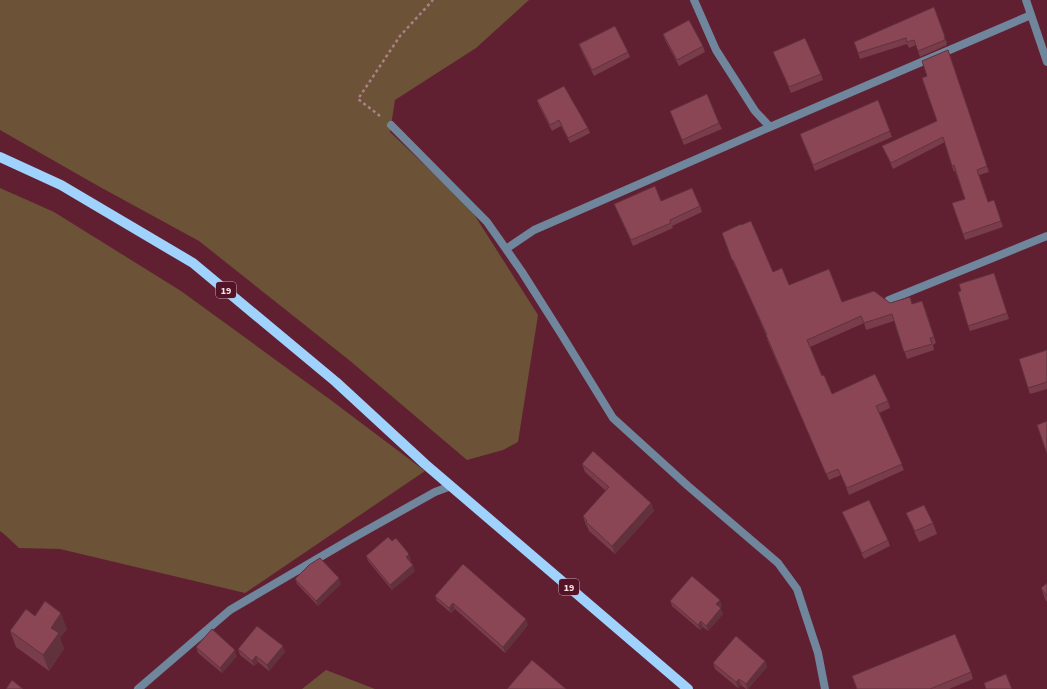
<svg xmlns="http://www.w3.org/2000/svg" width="1047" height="689" font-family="'Source Sans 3',sans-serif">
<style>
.green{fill:#6c5236}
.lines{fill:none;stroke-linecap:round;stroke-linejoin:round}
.path{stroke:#ac7f8a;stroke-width:2.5;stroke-dasharray:3 3;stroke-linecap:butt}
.street{stroke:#6f869c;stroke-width:8}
.primary{stroke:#a0d2fe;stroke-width:10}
.wall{fill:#783c4a}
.shaded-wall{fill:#61313c}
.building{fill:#8b4656;stroke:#61313c}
.labels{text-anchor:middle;stroke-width:3.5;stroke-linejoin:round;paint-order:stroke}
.shield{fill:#541428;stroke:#c8a4ac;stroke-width:1}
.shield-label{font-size:10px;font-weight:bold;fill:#fae1e5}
</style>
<rect width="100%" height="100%" fill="#602032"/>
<path class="green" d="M0,0H529L476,48L395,100L390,132L470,208L538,315L518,442L503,450L467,460L349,360L199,241L100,187L0,130Z
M0,188L54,212L181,291L328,398L425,471L245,593L60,549L19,548L4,534L0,531Z
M326,670L375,689H302Z"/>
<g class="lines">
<path class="path" d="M380,116L358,99L400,36L433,0"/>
<path class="street" d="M694,0L716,50L755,111L770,127
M1026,0L1047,62
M391,125L487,222L506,249
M889,300L1047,236
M138,689L230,610L351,539L435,492L451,486
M825,689L818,653L797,589L778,563L688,486L613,418L560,332L522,272L506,249L534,230L770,127L1031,15"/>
<path class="primary" d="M0,157L61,185L193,263L336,382L425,464L688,689"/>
</g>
<path class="wall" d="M934,7L947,43H946L947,45L920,57L916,45L909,48L907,44L860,59L854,42Z
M663,34L703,46L705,52L679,66L665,40Z
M579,44L628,52L630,57L594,76L581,50Z
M948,50L989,172L979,175L988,202L994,200L1003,227L965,240L952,203L965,199L955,171L954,172L952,166L945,142L893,169L882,146L937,121L927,76Z
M773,52L821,74L823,80L791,93Z
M537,100L588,128L590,133L570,143L561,126L552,131L539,106Z
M878,100L892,137L815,171L802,140Z
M670,111L719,123L722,129L684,145Z
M661,201L700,206L702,212L672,226L673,228L633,246L614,204Z
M722,233L773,272L789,285L842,302L912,304L925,308L936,343L933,345L934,350L907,359L894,321L866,330L864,323L810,347L822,376L832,394L888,401L890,408L879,413L904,470L849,495L841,475L829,480L768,342L766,335L736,266L735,267Z
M994,273L1009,319L970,331L968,326L961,291Z
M1047,350V389L1030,394L1028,388Z
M582,464L651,503L654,511L615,554L589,531L587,526L586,525L583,516L606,491L585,472Z
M842,512L888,540L890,546L864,559Z
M906,513L933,523L937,534L919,542L911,524Z
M392,541L411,560L409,562L415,571L392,590L368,561L366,556Z
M295,579L341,584L318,606L297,584Z
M1047,583V602L1045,599L1041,588Z
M435,596L528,625L505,653L455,609L451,613L437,601Z
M670,601L722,606L720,608L723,614L708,631L703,627L700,630L672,606Z
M35,616L67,629L60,638L64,649L49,671L16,647L10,631Z
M196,647L237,656L222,673L198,653Z
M238,649L285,652L269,671L258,662L254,666L240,655Z
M765,661L767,667L748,689H746L741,685L738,688L715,669L713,663Z
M971,672L973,679L949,689H857Z"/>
<path class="shaded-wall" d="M651,503L654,511L615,554L612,546Z
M409,554L411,560L408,563L406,557Z
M413,565L415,571L392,590L390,585Z
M339,578L341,584L318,606L316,601Z
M720,600L722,606L718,610L716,604Z
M453,603L455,609L451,613L449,608Z
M721,608L723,614L708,631L706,626Z
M61,613L67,629L60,638L64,649L49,671L43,655L51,628Z
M526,619L528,625L505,653L503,647Z
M701,621L703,627L700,630L698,625Z
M283,646L285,652L269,671L267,665Z
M235,650L237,656L222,673L220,668Z
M256,656L258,662L254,666L252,661Z
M765,661L767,667L748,689H747L746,684Z
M739,679L741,685L738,688L736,682Z"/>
<path class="building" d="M934,7L945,37H944L945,40L918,51L914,40L907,42L906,38L858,53L854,42Z
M689,20L703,46L677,60L663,34Z
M615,26L628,52L592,70L579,44Z
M805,38L821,74L789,87L773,52Z
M948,50L987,166L977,170L988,202L994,200L1001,221L963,234L952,203L965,199L954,165L952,166L943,137L891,163L882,146L937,121L922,78L927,76L922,61Z
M564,86L588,128L568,138L559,120L550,125L537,100Z
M707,94L719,123L682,140L670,111Z
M878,100L890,131L813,165L800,134Z
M655,186L661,201L692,188L700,206L670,220L671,223L631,240L614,204Z
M751,221L773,272L782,268L789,285L829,269L842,302L874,291L890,303L910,297L912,304L922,301L934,337L930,338L932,344L904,352L892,314L864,323L861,316L807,340L822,376L824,375L832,394L875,374L888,401L876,406L902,464L847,488L838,469L826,474L766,335H767L733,260H732L722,233L741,224V225Z
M994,273L1007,313L968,326L958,292L961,291L959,284Z
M1047,350V382L1028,388L1019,359Z
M1047,421V454L1037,425Z
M593,451L651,503L612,546L586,522L587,521L583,516L609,487L582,464Z
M869,500L888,540L862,553L842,512Z
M924,505L933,523L915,531L906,513Z
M388,537L392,541L396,538L409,554L406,557L413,565L390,585L366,556Z
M320,558L339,578L316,601L295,579L309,565Z
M463,564L526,619L503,647L453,603L449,608L435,596Z
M692,576L720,600L716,604L721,608L706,626L701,621L698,625L670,601Z
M1047,583V596L1041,588Z
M45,601L61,613L51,628L59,633L43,655L10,631L26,609L35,616Z
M257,626L283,646L267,665L256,656L252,661L238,649Z
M212,629L235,650L220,668L196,647Z
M955,634L971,672L930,689H857L852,676Z
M736,636L765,661L746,684L739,679L736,682L713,663Z
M532,660L566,689H507Z
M1006,674L1012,689H986L984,683Z
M12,680L23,689H6Z"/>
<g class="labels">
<g class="shield">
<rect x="216" y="282" width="20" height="16" rx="3"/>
<rect x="559" y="579" width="20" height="16" rx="3"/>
</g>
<g class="shield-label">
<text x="226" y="294">19</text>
<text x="569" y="591">19</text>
</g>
</g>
</svg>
